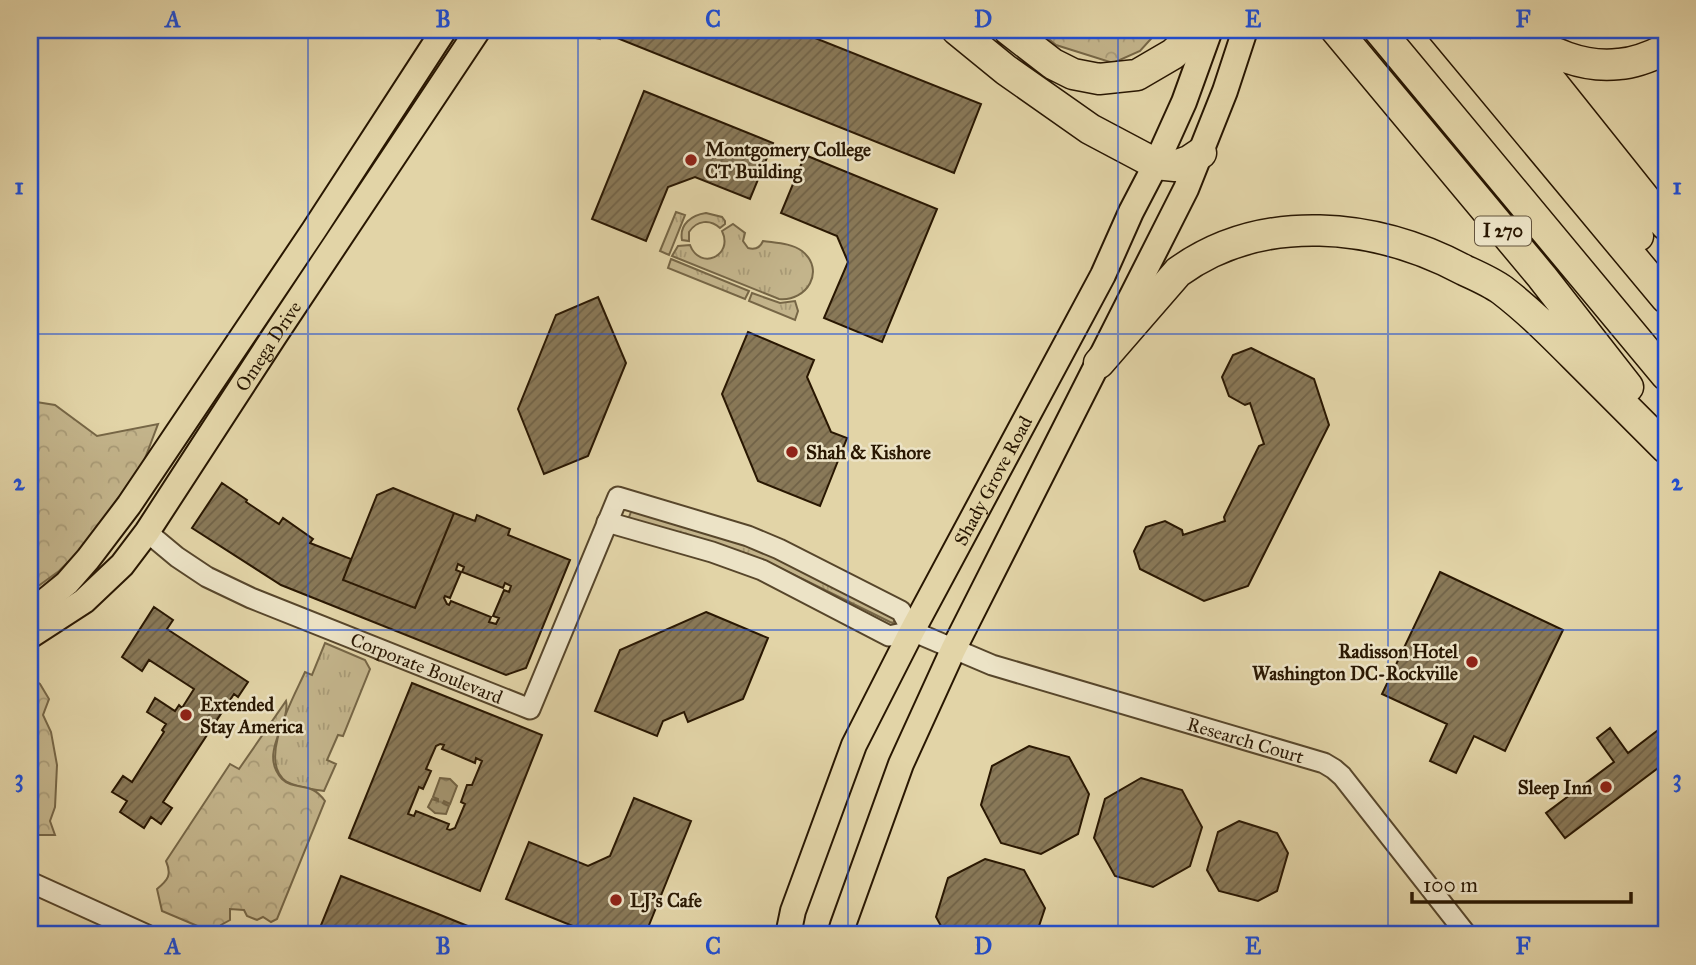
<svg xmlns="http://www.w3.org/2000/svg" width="1696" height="965" font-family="'IM FELL Great Primer',serif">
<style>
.grass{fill:url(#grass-tufts);stroke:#766646;stroke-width:2}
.forest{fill:url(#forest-crowns);stroke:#766646;stroke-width:2}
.water{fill:url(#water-ripples);stroke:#726243;stroke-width:2}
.building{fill:url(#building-hatch);stroke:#291702;stroke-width:2;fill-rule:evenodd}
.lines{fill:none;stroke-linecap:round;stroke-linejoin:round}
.minor-casing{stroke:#57462b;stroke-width:23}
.major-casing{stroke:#291702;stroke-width:28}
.highway-casing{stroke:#291702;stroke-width:33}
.minor{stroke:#ece3c6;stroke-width:19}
.major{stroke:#e2d4a7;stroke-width:24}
.highway{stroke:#e2d4a7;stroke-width:30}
.grid{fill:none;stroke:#1d4ed8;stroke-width:2;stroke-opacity:0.55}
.poi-dot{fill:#8f2418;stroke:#ece3c6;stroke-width:2.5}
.labels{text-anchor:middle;stroke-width:5;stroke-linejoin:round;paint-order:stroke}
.shield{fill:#ece3c6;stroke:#64543d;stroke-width:2}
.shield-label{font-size:18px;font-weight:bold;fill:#291702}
.poi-label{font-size:19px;font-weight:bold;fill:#291702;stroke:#ece3c6;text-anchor:start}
.street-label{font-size:19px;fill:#291702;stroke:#ece3c6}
.neatline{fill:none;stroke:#1d4ed8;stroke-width:2.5}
.grid-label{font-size:23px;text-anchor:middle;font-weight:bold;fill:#1d4ed8}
</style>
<defs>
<pattern id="grass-tufts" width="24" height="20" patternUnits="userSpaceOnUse" patternTransform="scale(1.75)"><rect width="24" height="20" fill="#c3b48b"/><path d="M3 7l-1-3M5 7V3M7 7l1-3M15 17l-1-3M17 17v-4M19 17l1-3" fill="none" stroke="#a89a76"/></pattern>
<pattern id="forest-crowns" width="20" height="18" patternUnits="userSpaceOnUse" patternTransform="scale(1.75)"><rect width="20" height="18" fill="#c3b48b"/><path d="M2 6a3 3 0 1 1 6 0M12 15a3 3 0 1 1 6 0" fill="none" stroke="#a89a76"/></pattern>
<pattern id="water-ripples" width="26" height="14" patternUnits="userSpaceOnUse" patternTransform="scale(1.75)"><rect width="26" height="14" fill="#a3946f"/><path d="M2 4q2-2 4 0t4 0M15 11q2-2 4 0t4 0" fill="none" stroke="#857859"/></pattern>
<pattern id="building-hatch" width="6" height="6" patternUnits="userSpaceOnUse" patternTransform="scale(1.75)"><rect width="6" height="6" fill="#897958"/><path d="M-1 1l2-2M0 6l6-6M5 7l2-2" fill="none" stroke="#706247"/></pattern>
</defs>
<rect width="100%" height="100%" fill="#e2d4a7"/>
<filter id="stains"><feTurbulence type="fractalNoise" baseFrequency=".00286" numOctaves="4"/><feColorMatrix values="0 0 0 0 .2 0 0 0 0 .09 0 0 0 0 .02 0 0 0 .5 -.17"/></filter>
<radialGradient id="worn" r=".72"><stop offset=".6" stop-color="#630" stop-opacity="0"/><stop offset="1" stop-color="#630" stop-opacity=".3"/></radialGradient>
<path class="grass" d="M676,212L685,215L669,255L660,251Z
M706,213L722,217L725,221V224L720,228C710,219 697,220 689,232V241L682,240C679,224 692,215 706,213Z
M733,224L745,233L743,241L748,248C755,250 760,248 763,241C776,243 791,243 802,251C826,270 807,302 779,299L672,256L678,246L690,245C700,271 734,256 722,231Z
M671,259L749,291L745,299L668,268Z
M752,293L780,303L795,301L798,311L795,320L749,301Z
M635,511L749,544L894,617L895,620L893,623L890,622L764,560L634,522L629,517L631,512Z
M325,643L365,660L370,669L343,736L338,735L327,760L336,764L324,791C312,789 298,788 287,782C256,762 294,697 305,672L312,675Z"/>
<path class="forest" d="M562,30H603L600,39Z
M1038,30H1159L1140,51L1113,63L1056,45Z
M30,401L55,405L97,436L158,424L144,461L88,542L59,571L30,592Z
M30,677L40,684L49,699L43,715L51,732L57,765L55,807L50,821L55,835H38L30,838Z
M286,701C291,723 258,753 282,779C291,788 303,785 313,790C317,792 322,797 325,801L277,919L271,922L263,917L257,920L247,916L244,910L230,909V920L221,925L214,933L162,911L157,889C168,880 172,875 166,861L230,764L239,769Z"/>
<path class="water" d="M440,778L450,779L457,786L450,804L444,801L443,803L449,806L446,814L435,813L428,807L432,799L438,801V799L433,797Z"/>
<path class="building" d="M615,30H765L778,35L780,30H795L981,104L954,173L612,36Z
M644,91L773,143L750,199L695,177L668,187L646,241L592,219Z
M805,155L937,209L882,342L824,318L848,262L837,236L781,213Z
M598,297L626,363L588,456L544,474L518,409L556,315Z
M748,332L814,360L807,377L831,432L847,438L820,506L758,481L722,394Z
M1251,348L1314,379L1329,425L1248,586L1204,601L1140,569L1134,551L1146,527L1165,521L1182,530L1183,535L1225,521L1224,517L1259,446L1264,444L1250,403L1245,405L1229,396L1222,377L1233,355Z
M222,483L247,500L246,502L279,524L283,518L313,539L310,543L351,559L343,580L415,608L454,513L475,521L477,515L510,529L508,535L570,560L526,668L506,675L281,585L192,528ZM458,564L464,567L462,572L503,588L505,583L511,586L509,592L504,590L493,616L499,618L496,624L489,622L491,617L451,601L449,605L447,604L444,598L445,596L450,598L461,572L456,570Z
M393,488L454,513L415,608L343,580L377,495Z
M1440,572L1563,630L1505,751L1474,736L1456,773L1430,761L1447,724L1382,694Z
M154,607L173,620L167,629L248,682L238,697L234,694L163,802L172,808L161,824L151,817L144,828L120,812L127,801L112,792L123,776L132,782L164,732L162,730L166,724L147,712L155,698L175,711L179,705L182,708L194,689L149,660L142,671L122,657Z
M706,612L768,638L743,699L688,722L684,712L663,721L657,736L595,711L620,650Z
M412,683L542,735L480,891L349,838ZM440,744L444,745L442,749L475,763L476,758L482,761L472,785H467L461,802L465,804L455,828L450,830L447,829L449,824L416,811L414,816L408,814L419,787L423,789L431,771L426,769L436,746Z
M1666,724V762L1565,838L1546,813L1614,762L1597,738L1610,728L1628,753Z
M1029,746L1069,757L1089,794L1078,834L1041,854L1001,843L981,805L992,766Z
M1141,778L1182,790L1202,827L1190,866L1153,887L1115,876L1094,838L1105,799Z
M634,798L691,821L645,935H595L506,899L529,842L588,866L610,856Z
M1239,821L1277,833L1288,853L1277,891L1258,901L1219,891L1207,870L1218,832Z
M985,859L1024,870L1045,908L1036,935H946L936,917L948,878Z
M341,876L438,914L490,935H317Z"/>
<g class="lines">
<defs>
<g id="minor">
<path d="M607,522L712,552L762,570L889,636L912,631"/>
<path id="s1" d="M147,532L177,557L207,577L251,598L530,709L618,497L748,536L779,549L901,611L912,631L992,665L1324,763L1334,769L1342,776L1467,935"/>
<path d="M30,882L147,935"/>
</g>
<g id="major">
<path d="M30,611L40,605L67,583L88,559L129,505L314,230L444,30"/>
<path id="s2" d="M30,636L84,601L122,565L147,532L275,335L478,30"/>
<path id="s3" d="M788,935L793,911L854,745L912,631L1103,275L1131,212L1156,164L1184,102L1210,30"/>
<path d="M840,935L843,925L901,764L953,650L1186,189L1225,91L1245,30"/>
</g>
<path id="highway" d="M957,30L1006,70L1090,129L1156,164L1175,166L1189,161L1201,153
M1009,30L1053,64L1073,74L1099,79L1137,75L1173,54L1199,30
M1336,30L1542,277L1628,387
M1379,30L1666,375
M1443,30L1666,298
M1482,30L1604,190L1638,236
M1506,30L1555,86L1666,225
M1522,30C1546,54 1585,68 1619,64C1635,63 1652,56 1666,49
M1099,363L1178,272C1263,211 1376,223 1464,270C1477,276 1491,282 1502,290C1532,313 1557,339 1584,366C1611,393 1639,421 1666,448"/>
</defs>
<use href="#minor" class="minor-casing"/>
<use href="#major" class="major-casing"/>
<use href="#highway" class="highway-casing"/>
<use href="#minor" class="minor"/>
<use href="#major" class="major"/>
<use href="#highway" class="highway"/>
</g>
<path class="grid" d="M308,30V935M578,30V935M848,30V935M1118,30V935M1388,30V935M30,334H1666M30,630H1666"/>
<g class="poi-dot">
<circle cx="691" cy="160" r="7"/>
<circle cx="792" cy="452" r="7"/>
<circle cx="1472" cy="662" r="7"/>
<circle cx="186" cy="715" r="7"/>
<circle cx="1606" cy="787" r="7"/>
<circle cx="616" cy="900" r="7"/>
</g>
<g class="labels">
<rect class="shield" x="1475" y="216.5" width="56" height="29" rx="5"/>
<g class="shield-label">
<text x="1503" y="237">I 270</text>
</g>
<g class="poi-label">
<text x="705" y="156">Montgomery College<tspan x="705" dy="22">CT Building</tspan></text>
<text x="806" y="459">Shah &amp; Kishore</text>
<text x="1458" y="658" text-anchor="end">Radisson Hotel<tspan x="1458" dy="22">Washington DC-Rockville</tspan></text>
<text x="200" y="711">Extended<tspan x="200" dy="22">Stay America</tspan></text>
<text x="1592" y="794" text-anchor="end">Sleep Inn</text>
<text x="630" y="907">LJ's Cafe</text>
</g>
<g class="street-label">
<text dy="7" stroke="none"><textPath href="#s2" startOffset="380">Omega Drive</textPath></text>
<text dy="7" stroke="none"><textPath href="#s3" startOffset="500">Shady Grove Road</textPath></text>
<text dy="7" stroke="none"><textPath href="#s1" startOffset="313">Corporate Boulevard</textPath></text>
<text dy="7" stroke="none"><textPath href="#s1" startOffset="1334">Research Court</textPath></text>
</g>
</g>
<rect width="1696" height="965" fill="none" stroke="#e2d4a7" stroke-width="77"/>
<path d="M1412 892v10h219v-10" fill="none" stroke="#291702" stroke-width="3.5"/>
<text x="1423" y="892" font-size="21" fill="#291702" stroke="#ece3c6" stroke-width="5" paint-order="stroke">100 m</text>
<rect x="38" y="38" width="1620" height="888" class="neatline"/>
<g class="grid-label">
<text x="173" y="27">A</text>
<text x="443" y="27">B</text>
<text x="713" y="27">C</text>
<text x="983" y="27">D</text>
<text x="1253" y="27">E</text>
<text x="1523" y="27">F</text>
<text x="19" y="194">1</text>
<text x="1677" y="194">1</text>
<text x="19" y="490">2</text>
<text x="1677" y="490">2</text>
<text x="19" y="786">3</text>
<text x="1677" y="786">3</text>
<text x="173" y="954">A</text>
<text x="443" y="954">B</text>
<text x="713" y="954">C</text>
<text x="983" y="954">D</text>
<text x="1253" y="954">E</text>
<text x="1523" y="954">F</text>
</g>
<rect width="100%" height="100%" filter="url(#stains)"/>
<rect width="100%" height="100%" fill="url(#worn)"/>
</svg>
